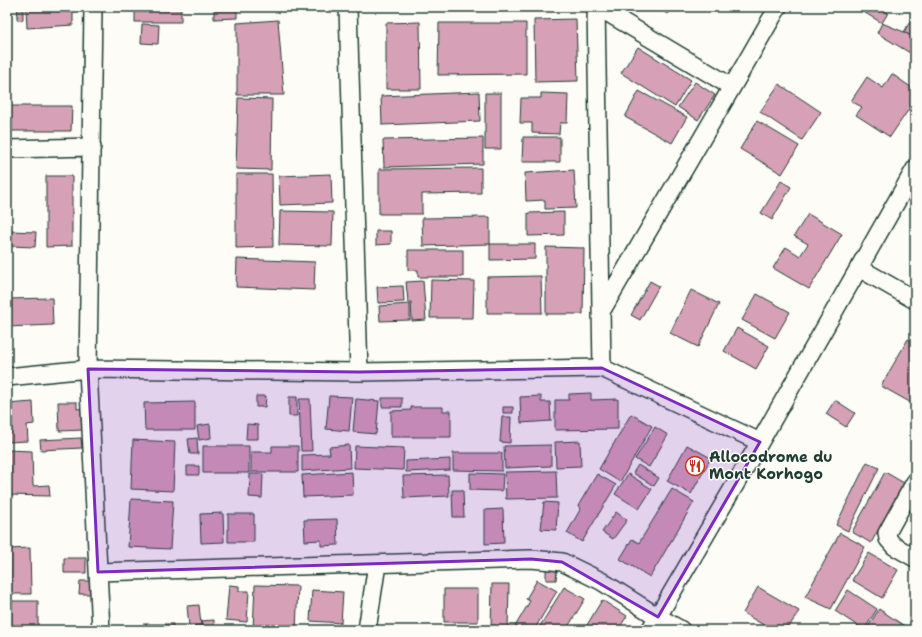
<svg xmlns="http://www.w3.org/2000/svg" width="922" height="637" font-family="'Shantell Sans',sans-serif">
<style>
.building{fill:#d6a0b6;stroke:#1f3d34}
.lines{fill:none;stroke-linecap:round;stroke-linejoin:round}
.minor-casing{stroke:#1f3d34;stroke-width:20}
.minor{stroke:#fdfcf7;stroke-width:17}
.marked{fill:#7b2cbf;fill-opacity:0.2;stroke:#7b2cbf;stroke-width:3;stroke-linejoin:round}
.labels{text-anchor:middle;stroke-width:3;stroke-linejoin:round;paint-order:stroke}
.poi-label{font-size:15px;font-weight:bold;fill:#1f3d34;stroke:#fdfcf7;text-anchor:start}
</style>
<rect width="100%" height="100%" fill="#fdfcf7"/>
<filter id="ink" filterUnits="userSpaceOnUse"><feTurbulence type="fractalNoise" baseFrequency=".025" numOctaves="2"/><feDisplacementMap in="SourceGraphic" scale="8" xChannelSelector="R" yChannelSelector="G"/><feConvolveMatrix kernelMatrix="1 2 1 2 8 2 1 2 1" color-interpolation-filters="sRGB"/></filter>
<g filter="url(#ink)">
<path class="building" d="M18,7H23V20H17Z
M26,7H73V25L27,28Z
M135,7H181V22H135Z
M214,7H237V18L214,19Z
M655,7H672L668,14Z
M855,7H878L888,13L882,23Z
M915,13V38L904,32Z
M576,19L578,81L535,82L534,20Z
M278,20L284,95H237V23Z
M420,22L421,89H386V23Z
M439,23H526V74L438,75Z
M882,23L904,32L915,38V56L877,33Z
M142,24L159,25L158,44L141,43Z
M638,47L691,80L675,107L621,73Z
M892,74L915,90V100L890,137L856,115L862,107L851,101L867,77L883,88Z
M695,82L715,95L698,120L678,107Z
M779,84L821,112L802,140L760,112Z
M639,91L687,117L672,143L625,117Z
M479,92L480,121L382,125L381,96Z
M485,93H501V149H485Z
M541,93L568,94L567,123H560L559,134L532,133V123H520L521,98H541Z
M238,98L272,99L271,170L236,169Z
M7,106H72L71,131H7Z
M757,121L799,146L782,174L740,149Z
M523,137H560V162H522Z
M483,138V164L384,167L383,140Z
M481,168V193L422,194V214H379V169Z
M574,170L576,208L545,209V200L526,201L525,173Z
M236,174H272L273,247L236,248Z
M331,174L332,203L280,205L279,176Z
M46,176H72V246L46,247Z
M781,181L791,187L772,220L761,213Z
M280,211L333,212L332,246L279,245Z
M564,212V235L528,236V213Z
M808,214L842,234L809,289L773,268L786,247L800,256L808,244L794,236Z
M490,217V244L423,246L422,218Z
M10,231L36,232L35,247L9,246Z
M376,231H391V244L376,245Z
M490,244H535V259L490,260Z
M546,247L584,248L583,314H546Z
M408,250H463V277H418V270H408Z
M237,259L315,262L314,290L236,287Z
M541,276L542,313H487V277Z
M431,280L474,281L473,318H430Z
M423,281L426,320L412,321L411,302H408L406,282Z
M650,281L659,286L640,320L631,315Z
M403,286L404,302L378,303L377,287Z
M691,290L719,304L698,347L670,333Z
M757,294L790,312L775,338L742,320Z
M52,298L53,325L7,327V299Z
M410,304V320L380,321L379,306Z
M737,328L769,346L756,369L724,351Z
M908,339L915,343V405L881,386Z
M591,393V400L618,399V429L555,430V400H569V394Z
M256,396H266L265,407H256Z
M329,396L352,397L349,431L326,429Z
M541,396V402H550L551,421L521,423L520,397Z
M289,397H297V416H289Z
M382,398H402V407H382Z
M299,399H310L312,451H301Z
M356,399L379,401L376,434L353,432Z
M835,400L855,413L846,427L826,414Z
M33,402L34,424L27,425L28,441L7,442V404Z
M58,402H77V409L84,408V430L59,431Z
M195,402V430H145L144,403Z
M411,407H443V411H451V437H391V411L411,410Z
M503,407H513V413H503Z
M631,414L652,426L620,482L599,469Z
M502,417H511L510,443L500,442Z
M210,424L211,438L199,440L197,426Z
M247,424L258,425V439H246Z
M655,427L668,435L649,467L635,459Z
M81,438L82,448L41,450L40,440Z
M197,438L198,454H190L188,439Z
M133,440L175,442L173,491L131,489Z
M580,441L581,466L556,467L555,442Z
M349,445L350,468L302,471V455L330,454L329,447Z
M551,445V466L505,468L504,446Z
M687,445L711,458L691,494L667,481Z
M203,446H249V473H203Z
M272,446H298V472H251V452H272Z
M355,446L404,448L403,470L354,468Z
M7,450L32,451L33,486L49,485L50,496L7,495Z
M453,453H502V471L453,470Z
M450,459V470L406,472V461Z
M867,462L879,468L848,531L836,525Z
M638,465L659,478L654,486L633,473Z
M187,466H199V475H187Z
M556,471L557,498L506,499L505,472Z
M352,472L353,495L303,497L302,475Z
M885,472L904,483L871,543L852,532Z
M470,473L503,474L502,491L470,490Z
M250,474H263L262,498L249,497Z
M597,474L616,485L582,542L567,533L581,508L578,506Z
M628,474L652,489L639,509L615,494Z
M448,475L449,496L404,498L403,476Z
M672,489L694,502L650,577L620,559L632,539L639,543Z
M452,490H463L464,517H453Z
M131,499L173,501L170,549L128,547Z
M544,502L558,503L556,530L541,529Z
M503,509L504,543L485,544V510Z
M616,512L627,520L613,539L602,532Z
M223,513L224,542L201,543L200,514Z
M228,514H254V542H228Z
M337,519L338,545L321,546V540L305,541L304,520Z
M840,533L865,547L831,609L805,597Z
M30,548L31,594H11L9,549Z
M869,553L898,570L882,598L852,580Z
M64,558H86V573H64Z
M546,568L557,569L556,580H546Z
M537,580L557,591L534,630H513L530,601L526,599Z
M80,581H92V594H79Z
M492,584H509L508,630H491Z
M229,585L239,586V591H249L247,622L226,620Z
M255,585L298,586L296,630H253Z
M564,587L585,599L566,630H547L540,626Z
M758,587L799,611L787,630H772L743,613Z
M444,589H478V622H444Z
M312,590L343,592L341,623L310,621Z
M848,590L877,609L864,630L835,611Z
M602,600L627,616L618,630H584Z
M11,601H38V630H11Z
M199,605L201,625L189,626L187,606Z
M879,609L909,629L908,630H866Z
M214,620V630H202L201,621Z
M143,624H173V630H143Z"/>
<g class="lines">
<defs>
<path id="minor" d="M93,7L88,369L101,630
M348,7L359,372
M596,7L602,368
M598,7L732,87
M7,149L92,147
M859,268L915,300
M602,310L732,87L778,7
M7,377L88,369L359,372L602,368L760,442
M915,482L887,533L888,539L894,546L915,558
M98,572L531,559L562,562L601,581L658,617L681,630
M367,630L377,564
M650,630L760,442L915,169"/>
</defs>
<use href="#minor" class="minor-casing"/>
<use href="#minor" class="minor"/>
</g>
</g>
<path class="marked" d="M602,368L760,442L658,617L562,562L531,559L98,572L88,369L359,372Z"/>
<defs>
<symbol id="restaurant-ring" viewBox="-11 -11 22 22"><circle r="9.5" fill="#fdfcf7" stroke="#c8321e" stroke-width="1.5"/><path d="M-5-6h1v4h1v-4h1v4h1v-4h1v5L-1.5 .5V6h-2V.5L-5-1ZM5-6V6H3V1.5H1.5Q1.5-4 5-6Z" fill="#c8321e"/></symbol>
</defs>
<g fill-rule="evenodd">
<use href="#restaurant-ring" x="684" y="455" width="22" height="22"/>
</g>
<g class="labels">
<g class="poi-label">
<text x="709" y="462">Allocodrome du<tspan x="709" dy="17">Mont Korhogo</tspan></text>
</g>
</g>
<rect width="922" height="637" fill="none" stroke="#fdfcf7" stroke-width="24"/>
<rect x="12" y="12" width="898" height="613" fill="none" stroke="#1f3d34" stroke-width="1.5" filter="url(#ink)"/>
</svg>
